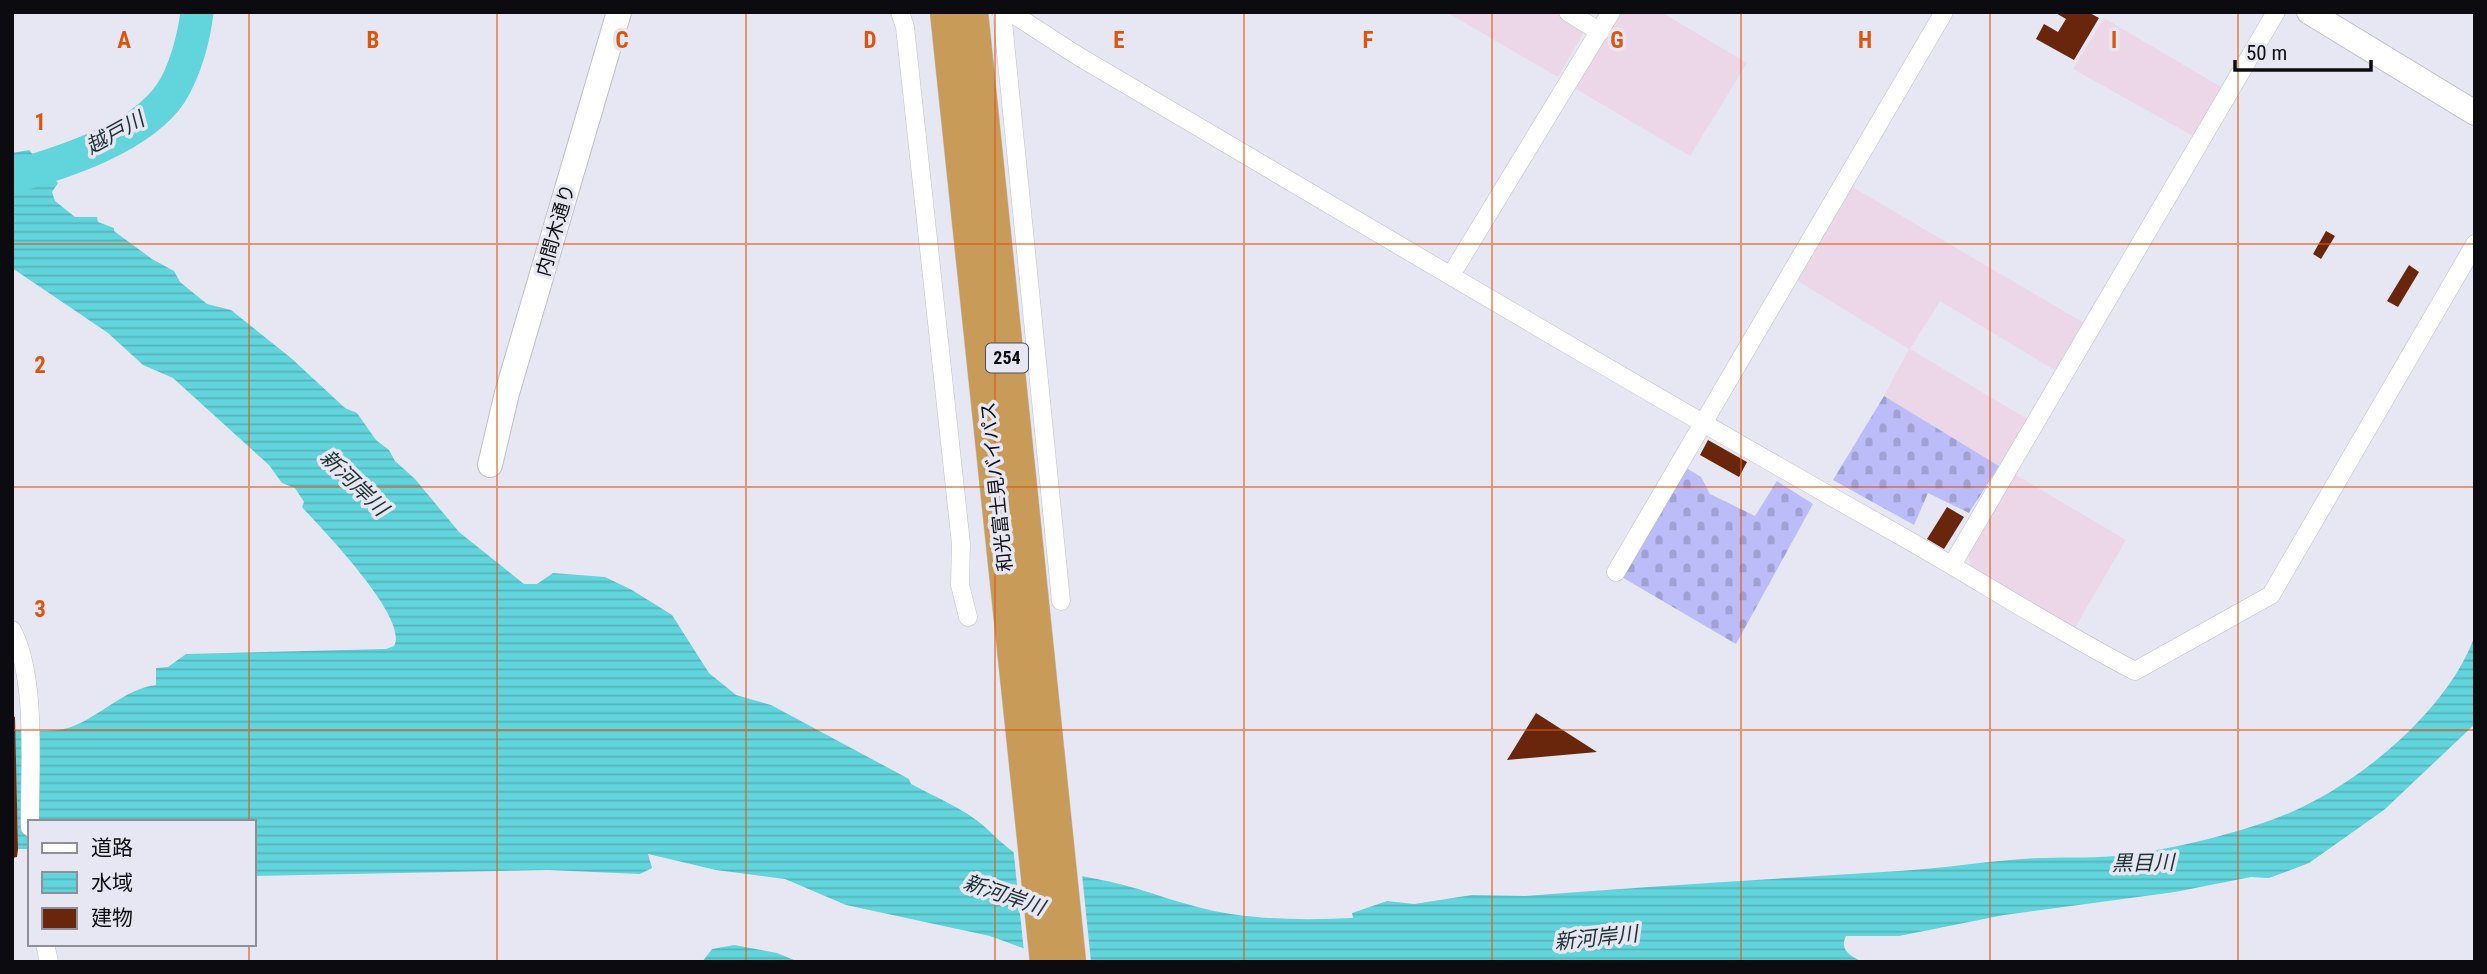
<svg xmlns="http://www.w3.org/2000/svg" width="2487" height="974" font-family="'Roboto Condensed','Noto Sans JP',sans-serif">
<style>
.industrial{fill:#ebd7e7}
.cemetery{fill:url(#cemetery-stones)}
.water{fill:url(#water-rules)}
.pier{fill:#e6e7f2}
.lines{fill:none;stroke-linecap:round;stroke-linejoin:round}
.river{stroke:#62d4db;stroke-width:33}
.building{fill:#6a260c}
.street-casing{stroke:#bfbfca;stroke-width:19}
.secondary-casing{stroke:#bfbfca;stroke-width:26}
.highway-casing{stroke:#c5c5c6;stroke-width:33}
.street{stroke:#fff;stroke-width:18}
.secondary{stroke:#fff;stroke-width:24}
.highway{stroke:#c89b58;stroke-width:32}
.grid{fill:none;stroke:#dd550c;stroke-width:2;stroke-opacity:0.55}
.labels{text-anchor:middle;stroke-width:7;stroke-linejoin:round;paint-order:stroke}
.shield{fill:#e6e7f2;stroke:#4d4e54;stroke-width:2}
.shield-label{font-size:18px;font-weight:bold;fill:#0c0c10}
.street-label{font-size:19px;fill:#0c0c10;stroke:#e6e7f2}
.water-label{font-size:21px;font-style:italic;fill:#1c3132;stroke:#e6e7f2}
.grid-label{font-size:23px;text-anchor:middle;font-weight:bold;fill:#dd550c;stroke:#e6e7f2;stroke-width:7;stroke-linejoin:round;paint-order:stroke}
</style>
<defs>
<pattern id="cemetery-stones" width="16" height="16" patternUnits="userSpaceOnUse" patternTransform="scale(1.75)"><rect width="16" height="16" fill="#bcbcf9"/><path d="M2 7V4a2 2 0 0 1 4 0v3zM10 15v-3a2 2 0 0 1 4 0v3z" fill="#a0a0d4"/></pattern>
<pattern id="water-rules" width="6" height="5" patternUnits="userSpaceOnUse" patternTransform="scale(1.75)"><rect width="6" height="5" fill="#62d4db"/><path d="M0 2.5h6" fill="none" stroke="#54b5bb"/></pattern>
</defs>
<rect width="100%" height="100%" fill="#e6e7f2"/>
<path class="industrial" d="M1446,12H1558L1586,28L1558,77Z
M1617,12H1661L1747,63L1690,156L1576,89Z
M2104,18L2221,87L2193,136L2073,69Z
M1849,185L2084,323L2056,371L1940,301L1910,349L2027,419L1999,466L1884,396L1909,349L1793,278Z
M2014,474L2126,540L2073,631L1971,570L1968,549Z"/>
<path class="cemetery" d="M1884,396L1999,466L1969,513L1928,493L1914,525L1833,480Z
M1688,469L1701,477L1710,494L1755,516L1777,481L1813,504L1736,644L1620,576L1683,471Z"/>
<path class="water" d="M29,150L58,183L52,192L55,201L75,217H97L98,222L114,228V231L152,259L174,271L180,282L207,304L231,310L291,358L345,408L357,413L376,440L389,450L395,461L415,479L459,532L524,584H537L553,573L605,577L632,590L672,615L709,673L736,695L771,705L909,779L911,784C935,797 965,809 985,827C995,836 1004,846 1017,854C1044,870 1078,875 1107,881C1149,890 1188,908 1231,914C1271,920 1312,920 1353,918L1352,913L1387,901L1414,904L1472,895L1525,896C1650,886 1775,879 1899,871C1936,869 1973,863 2010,860C2045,856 2080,859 2115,856C2161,852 2231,835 2274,819C2350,792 2448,713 2475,635V724L2384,810L2309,863L2269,878L2251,877L2175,892L2004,915L1899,936H1846C1839,951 1851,956 1862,962H1061L990,936L846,905L785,879L716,870L648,854L652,868L640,874L548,870L254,876V822H30V849H18L15,730C32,730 55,733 71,727C101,716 124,689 156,685V668L168,667L186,654L386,649L394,646C410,619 322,529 302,507L304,502L295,488L282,483L269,465L173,378L143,365L108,333L12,268V153Z
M734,945L777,953L799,962H702L712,949Z"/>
<path class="pier" d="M1013,846L1082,874L1091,962H1051L1024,952Z"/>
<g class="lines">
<path class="river" d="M12,177C62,163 141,138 171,93C185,71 194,38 197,12"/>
</g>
<path class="building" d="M2054,12H2088L2099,18L2074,60L2036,39L2044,24L2058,32L2066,19Z
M2326,231L2335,236L2321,259L2313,254Z
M2409,265L2419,272L2398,307L2387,301Z
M1708,440L1747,462L1739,477L1700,455Z
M1947,507L1964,517L1944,549L1927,539Z
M1536,713L1597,752L1507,760Z
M12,716L15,717L18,849L17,857L12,858Z"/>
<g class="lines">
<defs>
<path id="street" d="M900,12L905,27L961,544L960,585L968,617
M1002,12L1061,601
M1010,12L1078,56C1352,217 1624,380 1901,536C1979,580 2054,629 2135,671L2271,595L2475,244
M1568,12L1600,32
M1451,275L1611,12
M1952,565L2276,12
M1616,572L1944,12
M12,630C38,680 29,770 30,827
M45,944L49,962"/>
<path id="secondary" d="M2309,12L2475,113
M490,465L507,393L619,12"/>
<path id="highway" d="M946,12L1046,962
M972,12L1070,962"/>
</defs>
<use href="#street" class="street-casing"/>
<use href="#secondary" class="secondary-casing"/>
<use href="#highway" class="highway-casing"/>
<use href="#street" class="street"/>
<use href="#secondary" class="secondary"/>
<use href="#highway" class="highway"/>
</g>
<path class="grid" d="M249,12V822M497,12V962M746,12V962M995,12V962M1244,12V962M1492,12V962M1741,12V962M1990,12V962M2238,12V962M12,244H2475M12,487H2475M12,730H2475M249,944V962"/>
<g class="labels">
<rect class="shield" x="986" y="343.5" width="42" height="29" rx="5"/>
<g class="shield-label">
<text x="1007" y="364">254</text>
</g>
<g class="street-label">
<text transform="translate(555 230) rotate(-74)" y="7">内間木通り</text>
<text transform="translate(996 487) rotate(-96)" y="7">和光富士見バイパス</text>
</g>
<g class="water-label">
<text transform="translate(115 133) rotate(-29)" y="7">越戸川</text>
<text transform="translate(354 483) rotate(44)" y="7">新河岸川</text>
<text transform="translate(2143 863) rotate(-1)" y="7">黒目川</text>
<text transform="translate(1004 895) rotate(19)" y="7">新河岸川</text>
<text transform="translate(1596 938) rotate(-6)" y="7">新河岸川</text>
</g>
</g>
<g class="grid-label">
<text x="124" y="48">A</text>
<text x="373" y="48">B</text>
<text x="622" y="48">C</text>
<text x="870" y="48">D</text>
<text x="1119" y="48">E</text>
<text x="1368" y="48">F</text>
<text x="1617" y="48">G</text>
<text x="1865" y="48">H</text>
<text x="2114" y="48">I</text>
<text x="40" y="130">1</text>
<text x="40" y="373">2</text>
<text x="40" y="617">3</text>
</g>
<rect width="2487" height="974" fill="none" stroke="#0c0c10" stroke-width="28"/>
<rect x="28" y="820" width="228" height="126" fill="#e6e7f2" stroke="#8f8f98" stroke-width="2"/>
<rect x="42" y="843" width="35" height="10" fill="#ffffff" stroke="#8f8f98" stroke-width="2"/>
<text x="91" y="855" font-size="21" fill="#0c0c10">道路</text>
<rect x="42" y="872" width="35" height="21" fill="url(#water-rules)" stroke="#8f8f98" stroke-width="2"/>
<text x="91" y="890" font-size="21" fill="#0c0c10">水域</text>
<rect x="42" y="908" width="35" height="21" fill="#6a260c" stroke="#8f8f98" stroke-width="2"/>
<text x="91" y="925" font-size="21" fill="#0c0c10">建物</text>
<path d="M2235 60v10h136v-10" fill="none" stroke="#0c0c10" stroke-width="3.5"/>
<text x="2246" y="60" font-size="21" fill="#0c0c10" stroke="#e6e7f2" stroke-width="5" paint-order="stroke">50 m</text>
</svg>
